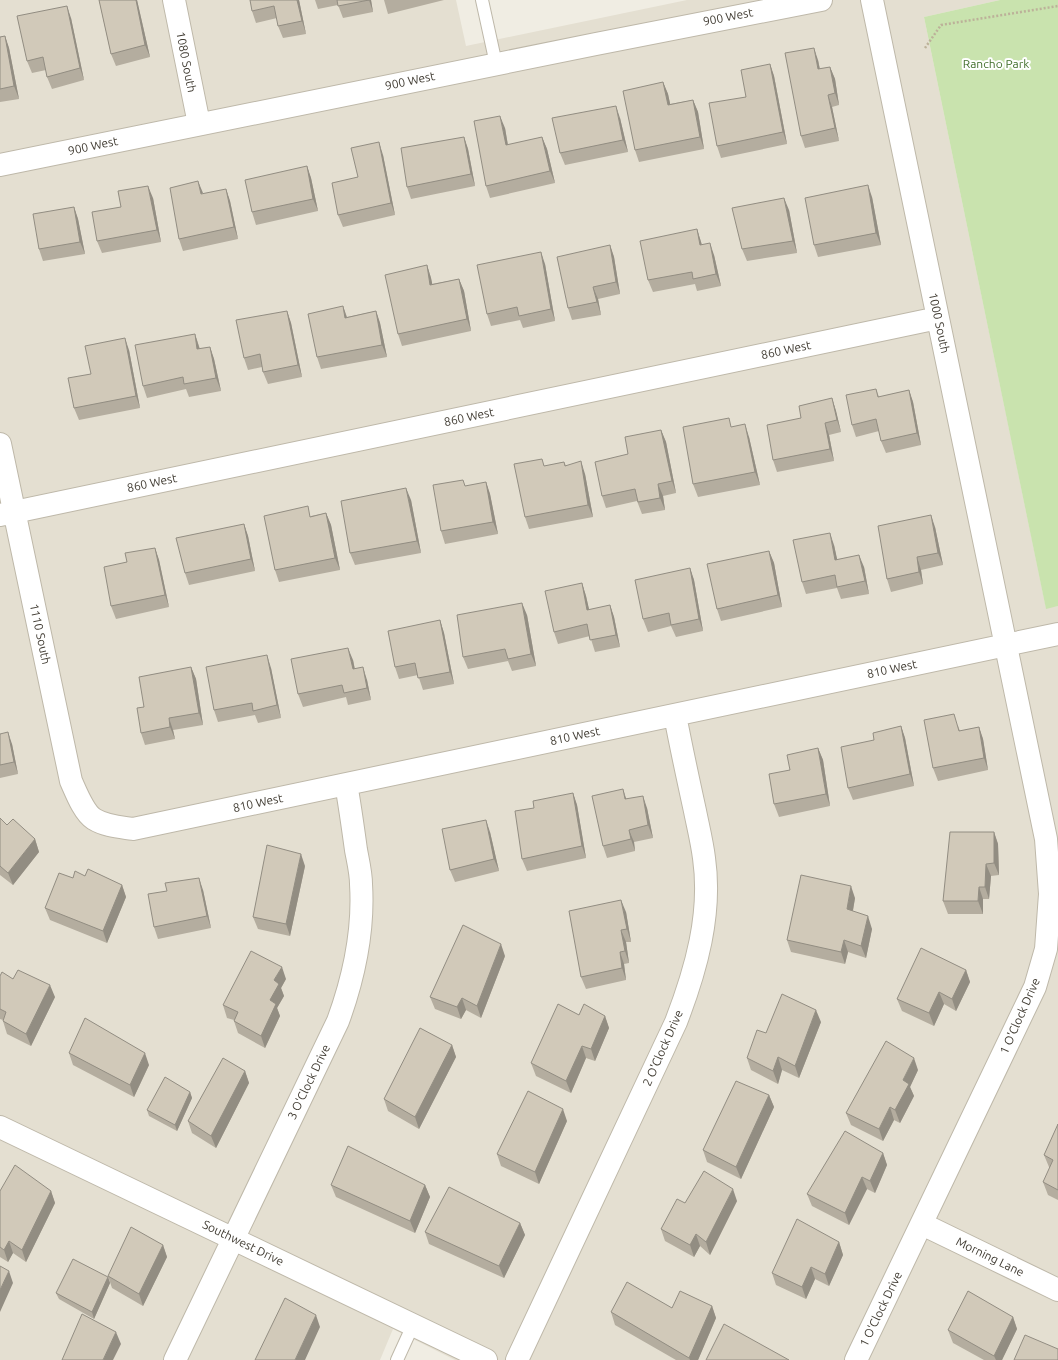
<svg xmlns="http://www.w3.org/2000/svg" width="1058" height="1360" font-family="Ubuntu,sans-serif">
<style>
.residential{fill:#e4dfd1}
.green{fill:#c9e3ae}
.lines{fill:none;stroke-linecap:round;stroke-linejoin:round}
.service-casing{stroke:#beb8a9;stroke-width:14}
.minor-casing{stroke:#beb8a9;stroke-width:24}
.path{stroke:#bcb199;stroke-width:2.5;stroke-dasharray:2 2;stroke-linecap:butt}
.service{stroke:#fff;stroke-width:12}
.minor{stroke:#fff;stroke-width:22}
.wall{fill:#b4ad9f}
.shaded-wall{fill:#928d82}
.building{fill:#d1c9b9;stroke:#928d82}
.labels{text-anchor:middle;stroke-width:4;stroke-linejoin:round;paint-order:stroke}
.street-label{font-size:12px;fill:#423d34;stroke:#fff}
.park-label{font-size:12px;fill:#426f2c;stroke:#fff}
</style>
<rect width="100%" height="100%" fill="#f0ede3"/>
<path class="residential" d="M0,0H456L466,46L687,0H1000L924,17L1046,608L1058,606V1360H455L393,1329L380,1360H0Z"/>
<path class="green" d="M1000,0H1058V606L1046,609L924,17Z"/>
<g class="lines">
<defs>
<path id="service" d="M482,0L496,64
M397,1360L413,1325"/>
<path id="minor" d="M174,0L199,124
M0,165L596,44L821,0
M0,444L71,781C76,792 84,813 94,819C105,826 120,827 133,829L1058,634
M0,515L938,318
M0,1127L486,1360
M922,1224L1058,1290
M175,1360L338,1021C354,977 364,931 361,884C361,873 358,861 356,850C353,828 350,806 346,784
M517,1360L676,1022C696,970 712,914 704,858C702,842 698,826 695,811C688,779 681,747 675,715
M856,1360L1035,987L1046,949L1050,894L1046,839L872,0"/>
</defs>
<use href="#service" class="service-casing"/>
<use href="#minor" class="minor-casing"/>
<path class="path" d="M925,48L941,25L1058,6"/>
<use href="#service" class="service"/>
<use href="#minor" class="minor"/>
</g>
<path class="wall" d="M99,0H137L150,57L116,66L111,54Z
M299,0L306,34L283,38L278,26L277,18L256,23L252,11Z
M315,0H371L373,12L343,18L338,5L318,9Z
M384,0H444L388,14Z
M71,18L84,80L52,89L47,77L46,70L32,73L27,61Z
M5,36L9,48L19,99L0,102V37Z
M818,60L820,69L830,67L835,79L839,105L832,107L839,141L805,148L801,136Z
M770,64L774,76L787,144L721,158L717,146L746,97Z
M663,82L668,94L670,104L693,100L698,112L704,149L639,162L635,150Z
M620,118L628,152L565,165L560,153Z
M505,128L508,145L542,137L547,149L555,183L490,198L486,186Z
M464,137L468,149L475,186L411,199L407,187Z
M383,155L395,215L343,227L338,215L358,177Z
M307,166L311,178L318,211L256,225L252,212Z
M226,189L230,201L238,239L183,251L179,239Z
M872,197L881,245L818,257L814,245Z
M153,198L161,242L102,253L97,241Z
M74,207L78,219L85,254L43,261L39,249Z
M789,210L797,253L747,261L742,249Z
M697,229L702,245L714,255L721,286L697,291L695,284L653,292L648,280Z
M610,245L614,257L620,294L598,299L601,315L572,320L568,308Z
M545,264L555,321L523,328L520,320L491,326L487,314Z
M427,265L431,278L432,284L459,279L464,291L471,331L402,346L398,334Z
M343,306L347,317L376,311L380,323L387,357L321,369L317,357Z
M287,311L291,323L302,377L268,384L263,372L262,367L248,370L244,358Z
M195,334L200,349L210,347L214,359L221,391L189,397L186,389L147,398L143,386Z
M129,350L140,408L79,420L74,408L91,374Z
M876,389L879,397L909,390L913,402L921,445L886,453L881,441L879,431L856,437L852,425Z
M832,398L836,411L841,432L829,435L834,461L777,472L773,460L801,418Z
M661,430L666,442L676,493L663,496L665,510L642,514L637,501L606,508L602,496L628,454Z
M749,437L760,485L698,497L693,484Z
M564,462L566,466L585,474L593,517L529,529L525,517L545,466Z
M486,482L490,494L498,534L445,544L441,531Z
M411,500L421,553L355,565L350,553Z
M326,513L331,525L340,570L279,582L275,570L311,516Z
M244,524L248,536L255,571L189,585L185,573Z
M935,527L943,565L921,570L923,584L891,592L887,579Z
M834,545L837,560L864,567L869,594L841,599L837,588L806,594L802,582Z
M155,548L159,560L169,607L116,619L111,606L127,562Z
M769,551L774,563L782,607L721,621L717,609Z
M690,568L694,580L703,631L676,637L671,626L648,632L643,619Z
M582,583L586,596L589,610L610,605L614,617L620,647L595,652L590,636L558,644L554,632Z
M527,615L536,666L512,671L508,661L468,669L463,657Z
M440,620L444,633L454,684L423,690L418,675L399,679L395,667Z
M353,660L355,669L367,680L371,700L348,705L346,697L303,707L298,694Z
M191,667L196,679L203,725L173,730L175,739L145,745L141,733L144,707Z
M271,668L281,718L258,723L255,715L218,722L214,710Z
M901,726L905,738L914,786L853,800L848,788L874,740Z
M958,726L960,731L979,727L983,739L988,770L938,781L933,768Z
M0,734L12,744L18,774L0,778Z
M818,748L823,760L830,806L779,817L774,804L790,770Z
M573,793L577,805L586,858L527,871L522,859L534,808Z
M626,799L647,808L653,838L634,842L635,851L607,858L603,846Z
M0,818L7,825L35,839L39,852L13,885L0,875Z
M490,832L499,871L455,882L450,870Z
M994,832L998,844L999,875L991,876L989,899H983V914H948L943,901Z
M305,866L290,936L258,929L253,917Z
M85,876L122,885L126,897L107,943L50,920L45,908L73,878Z
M203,890L211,928L158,939L154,927Z
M855,898L853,911L872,929L866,958L848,952L845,964L791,952L787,940Z
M626,912L631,942H626L629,963L624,964L626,980L586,989L581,977Z
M505,956L481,1018L466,1010L461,1019L435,1009L430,997Z
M966,970L970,982L956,1011L944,1004L934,1026L902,1011L897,999Z
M0,976L13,979L55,997L31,1046L7,1034L3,1021V1020L0,1019Z
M286,979L281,988L284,996L277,1008L280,1016L265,1048L238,1033L234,1021V1020L227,1018L223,1005Z
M579,1015L605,1016L609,1028L595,1061L586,1058L571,1093L536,1076L531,1063Z
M821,1022L799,1078L782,1070L778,1084L751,1070L747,1058L766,1033Z
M452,1045L456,1057L419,1129L388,1111L384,1099Z
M69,1053L149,1065L134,1097L73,1065Z
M918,1070L910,1087L914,1096L900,1123L894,1120L883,1141L851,1125L846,1113Z
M245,1071L249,1083L216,1148L192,1133L188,1121Z
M190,1092L192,1098L177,1131L149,1116L147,1110Z
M769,1095L774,1107L741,1179L707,1162L703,1150Z
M567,1121L539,1184L501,1166L497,1154Z
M1058,1124V1200L1048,1195L1043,1182L1050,1168L1049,1167L1044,1155Z
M883,1153L887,1165L875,1193L867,1189L849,1225L812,1206L807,1194Z
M331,1185H425L430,1197L415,1233L336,1197Z
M0,1191H51L55,1203L26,1262L13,1253L8,1262L0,1257Z
M737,1201L710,1255L700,1246L694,1257L665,1241L661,1229L685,1203Z
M520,1223L525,1235L504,1278L429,1244L425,1232Z
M839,1242L843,1255L829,1286L815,1279L806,1299L776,1285L772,1273Z
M163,1245L167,1257L143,1306L112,1288L108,1276Z
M108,1277L110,1283L94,1319L59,1299L56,1293Z
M712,1306L716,1318L698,1360H676L615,1325L611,1312L672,1308Z
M1013,1317L1017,1329L1002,1360H984L953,1343L948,1330Z"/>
<path class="shaded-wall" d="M136,0H137L150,57L145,45Z
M297,0H299L306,34L302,21Z
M369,0H371L373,12Z
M67,6L71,18L84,80L80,68Z
M5,36L9,48L19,99L14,86Z
M814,48L818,60L822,81L818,69Z
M770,64L774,76L787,144L783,132Z
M830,67L835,79L839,105L835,93Z
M663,82L668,94L673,117L668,105Z
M828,95L832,107L839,141L835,128Z
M693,100L698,112L704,149L700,137Z
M616,106L620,118L628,152L623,140Z
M500,116L505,128L510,158L506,145Z
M464,137L468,149L475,186L471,174Z
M542,137L547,149L555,183L550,171Z
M379,142L383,155L395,215L391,203Z
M307,166L311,178L318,211L313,199Z
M198,181L203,193L201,194Z
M868,185L872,197L881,245L876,233Z
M148,186L153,198L161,242L157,230Z
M226,189L230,201L238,239L234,227Z
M784,198L789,210L797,253L793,241Z
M74,207L78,219L85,254L80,242Z
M697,229L701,242L705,257L700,245Z
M710,243L714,255L721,286L716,274Z
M610,245L614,257L620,294L616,282Z
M541,252L545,264L555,321L551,309Z
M427,265L431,278L435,297L430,285Z
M459,279L464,291L471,331L467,319Z
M593,287L598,299L601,315L597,302Z
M343,306L347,318H345Z
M287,311L291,323L302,377L298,365Z
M376,311L380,323L387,357L382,345Z
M195,334L199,347L202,361L197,349Z
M125,338L129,350L140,408L136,396Z
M210,347L214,359L221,391L216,378Z
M909,390L913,402L921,445L917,433Z
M832,398L836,411L841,432L837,420Z
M825,423L829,435L834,461L830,449Z
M745,424L749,437L760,485L755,472Z
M661,430L666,442L676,493L672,481Z
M581,461L585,474L593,517L588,505Z
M486,482L490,494L498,534L493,522Z
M658,484L663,496L665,510L660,498Z
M406,488L411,500L421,553L417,541Z
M326,513L331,525L340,570L335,558Z
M931,515L935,527L943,565L938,553Z
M244,524L248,536L255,571L251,559Z
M830,533L834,545L840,572L835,560Z
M155,548L159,560L169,607L165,595Z
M769,551L774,563L782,607L778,595Z
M859,555L864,567L869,594L865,581Z
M917,557L921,570L923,584L919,572Z
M690,568L694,580L703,631L699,619Z
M582,583L586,596L592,622L587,610Z
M522,603L527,615L536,666L531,654Z
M610,605L614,617L620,647L616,635Z
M440,620L444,633L454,684L450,672Z
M348,648L353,660L357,682L353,669Z
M267,655L271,668L281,718L277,705Z
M191,667L196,679L203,725L199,713Z
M363,667L367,680L371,700L367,688Z
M169,718L173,730L175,739L170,727Z
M901,726L905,738L914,786L910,774Z
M979,727L983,739L988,770L984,758Z
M8,732L12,744L18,774L14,762Z
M818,748L823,760L830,806L826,794Z
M623,789L627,801L625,799Z
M573,793L577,805L586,858L582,846Z
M643,796L647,808L653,838L648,825Z
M486,820L490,832L499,871L494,859Z
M629,830L634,842L635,851L631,839Z
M994,832L998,844L999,875L994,863Z
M35,839L39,852L13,885L8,873Z
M301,854L305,866L290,936L286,924Z
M986,864L991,876L989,899L985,887Z
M199,878L203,890L211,928L207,916Z
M122,885L126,897L107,943L103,931Z
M851,886L855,898L851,921L847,909Z
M979,887L983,899V914L978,901Z
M621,900L626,912L631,942L627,929Z
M868,916L872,929L866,958L861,946Z
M621,930L626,942L629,963L625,951Z
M844,940L848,952L845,964L841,952Z
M501,944L505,956L481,1018L477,1006Z
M620,952L624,964L626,980L622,968Z
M282,967L286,979L281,988L284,996L277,1008L280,1016L265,1048L261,1036L274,980Z
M966,970L970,982L956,1011L952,999Z
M50,985L55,997L31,1046L26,1034Z
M939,992L944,1004L934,1026L929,1013Z
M462,998L466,1010L461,1019L457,1007Z
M816,1010L821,1022L799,1078L795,1066Z
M605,1016L609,1028L595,1061L591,1049Z
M452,1045L456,1057L419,1129L415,1117Z
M582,1046L586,1058L571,1093L566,1081Z
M145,1053L149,1065L134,1097L130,1085Z
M778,1057L782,1070L778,1084L773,1071Z
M914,1058L918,1070L910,1087L914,1096L900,1123L895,1110L903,1080Z
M245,1071L249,1083L216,1148L211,1136Z
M190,1092L192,1098L177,1131L175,1125Z
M769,1095L774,1107L741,1179L736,1167Z
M890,1107L894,1120L883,1141L879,1129Z
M563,1109L567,1121L539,1184L535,1172Z
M883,1153L887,1165L875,1193L870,1181Z
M862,1177L867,1189L849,1225L845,1213Z
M425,1185L430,1197L415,1233L410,1221Z
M733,1189L737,1201L710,1255L706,1242Z
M51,1191L55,1203L26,1262L22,1250Z
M520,1223L525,1235L504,1278L499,1266Z
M696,1234L700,1246L694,1257L690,1245Z
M9,1241L13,1253L8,1262L4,1250Z
M839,1242L843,1255L829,1286L825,1274Z
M163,1245L167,1257L143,1306L139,1294Z
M811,1267L815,1279L806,1299L802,1287Z
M9,1271L13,1283L0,1312V1290Z
M108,1277L110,1283L94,1319L92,1312Z
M712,1306L716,1318L698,1360H690L689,1358Z
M316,1315L320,1327L305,1360H295Z
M1013,1317L1017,1329L1002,1360H996L994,1356Z
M116,1332L121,1344L113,1360H103Z"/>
<path class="building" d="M99,0H136L145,45L111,54Z
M250,0H297L302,21L278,26L274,6L252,11Z
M337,0H369L338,6Z
M67,6L80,68L47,77L43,57L27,61L17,16Z
M5,36L14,86L0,89V37Z
M814,48L818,69L830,67L835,93L828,95L835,128L801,136L785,53Z
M770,64L783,132L717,146L709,103L746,97L741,70Z
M663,82L668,105L693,100L700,137L635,150L623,91Z
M616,106L623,140L560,153L552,118Z
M500,116L506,145L542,137L550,171L486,186L474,121Z
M464,137L471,174L407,187L401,148Z
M379,142L391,203L338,215L332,183L358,177L351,148Z
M307,166L313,199L252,212L245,180Z
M198,181L201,194L226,189L234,227L179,239L170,188Z
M868,185L876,233L814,245L805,198Z
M148,186L157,230L97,241L92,212L121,207L118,191Z
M784,198L793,241L742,249L732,208Z
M74,207L80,242L39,249L33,214Z
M697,229L700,245L710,243L716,274L693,279L692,272L648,280L640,241Z
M610,245L616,282L593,287L597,302L568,308L557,257Z
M541,252L551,309L519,316L517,307L487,314L477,265Z
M427,265L430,285L459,279L467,319L398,334L385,275Z
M343,306L345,318L376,311L382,345L317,357L308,314Z
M287,311L298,365L263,372L260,354L244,358L236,320Z
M195,334L197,349L210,347L216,378L184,384L183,377L143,386L135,345Z
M125,338L136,396L74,408L68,378L91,374L85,346Z
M876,389L878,397L909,390L917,433L881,441L876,419L852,425L846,395Z
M832,398L837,420L825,423L830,449L773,460L767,425L801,418L799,406Z
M729,418L731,427L745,424L755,472L693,484L683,427Z
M661,430L672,481L658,484L660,498L638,502L635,489L602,496L595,462L628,454L625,437Z
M542,459L544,466L564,462L565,466L581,461L588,505L525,517L514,464Z
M463,480L465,486L486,482L493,522L441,531L433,485Z
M406,488L417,541L350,553L341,501Z
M308,506L310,517L326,513L335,558L275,570L264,516Z
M931,515L938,553L917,557L919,572L887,579L878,526Z
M244,524L251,559L185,573L176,538Z
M830,533L835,560L859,555L865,581L837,587L835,575L802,582L793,540Z
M155,548L165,595L111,606L104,567L127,562L125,553Z
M769,551L778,595L717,609L707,564Z
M690,568L699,619L671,625L669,613L643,619L635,580Z
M582,583L587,610L610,605L616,635L590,640L587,624L554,632L545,591Z
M522,603L531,654L508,659L505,649L463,657L457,615Z
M440,620L450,672L418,678L415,663L395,667L388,631Z
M348,648L353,669L363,667L367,688L344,693L342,685L298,694L291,659Z
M267,655L277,705L253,711L252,703L214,710L206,667Z
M191,667L199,713L169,718L170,727L141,733L137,708L144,707L139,677Z
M954,714L959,731L979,727L984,758L933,768L924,720Z
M901,726L910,774L848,788L841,747L874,740L873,733Z
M8,732L14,762L0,765V734Z
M818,748L826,794L774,804L769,774L790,770L787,755Z
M623,789L625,799L643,796L648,825L629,830L631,839L603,846L592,796Z
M573,793L582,846L522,859L515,811L534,808L533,801Z
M0,818L7,825L13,819L35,839L8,873L0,866Z
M486,820L494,859L450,870L442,829Z
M950,832H994V863L986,864L985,887H979L978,901H943Z
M267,845L301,854L286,924L253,917Z
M88,869L122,885L103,931L45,908L59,873L73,878L75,871L85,876Z
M801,875L851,886L847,909L868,916L861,946L844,940L841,952L787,940Z
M199,878L207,916L154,927L148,894L167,891L165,883Z
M621,900L627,929L621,930L625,951L620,952L622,968L581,977L569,911Z
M463,925L501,944L477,1006L462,998L457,1007L430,997Z
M921,948L966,970L952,999L939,992L929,1013L897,999Z
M251,951L282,967L274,980L279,984L270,1000L276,1004L261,1036L234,1021L238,1012L223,1005Z
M18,970L50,985L26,1034L3,1021L6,1012L0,1009V976L2,972L13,979Z
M782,994L816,1010L795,1066L778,1057L773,1071L747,1058L757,1030L766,1033Z
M558,1004L579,1015L584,1004L605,1016L591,1049L582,1046L566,1081L531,1063Z
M85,1018L145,1053L130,1085L69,1053Z
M420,1028L452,1045L415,1117L384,1099Z
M886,1041L914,1058L903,1080L909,1084L895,1110L890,1107L879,1129L846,1113Z
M223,1058L245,1071L211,1136L188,1121Z
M165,1077L190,1092L175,1125L147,1110Z
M736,1081L769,1095L736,1167L703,1150Z
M528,1091L563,1109L535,1172L497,1154Z
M1058,1124V1190L1043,1182L1053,1160L1044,1155Z
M845,1131L883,1153L870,1181L862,1177L845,1213L807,1194Z
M348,1146L425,1185L410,1221L331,1185Z
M15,1165L51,1191L22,1250L9,1241L4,1250L0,1247V1191Z
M704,1171L733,1189L706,1242L696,1234L690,1245L661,1229L677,1199L685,1203Z
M449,1187L520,1223L499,1266L425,1232Z
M797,1219L839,1242L825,1274L811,1267L802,1287L772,1273Z
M131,1227L163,1245L139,1294L108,1276Z
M73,1259L108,1277L92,1312L56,1293Z
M0,1266L9,1271L0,1290Z
M627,1282L672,1308L680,1291L712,1306L689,1358L611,1312Z
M968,1291L1013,1317L994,1356L948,1330Z
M285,1298L316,1315L295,1360H255Z
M82,1314L116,1332L103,1360H62Z
M724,1324L789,1360H706Z
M1025,1335L1058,1349V1360H1014Z"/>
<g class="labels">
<g class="street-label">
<text transform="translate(728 17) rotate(-11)" y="4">900 West</text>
<text transform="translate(186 62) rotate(79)" y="4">1080 South</text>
<text transform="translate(410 81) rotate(-12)" y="4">900 West</text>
<text transform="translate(93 146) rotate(-12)" y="4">900 West</text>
<text transform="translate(939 323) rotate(78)" y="4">1000 South</text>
<text transform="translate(786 350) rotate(-12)" y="4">860 West</text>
<text transform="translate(469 417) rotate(-12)" y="4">860 West</text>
<text transform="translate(152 483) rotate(-12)" y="4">860 West</text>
<text transform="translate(40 634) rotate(78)" y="4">1110 South</text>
<text transform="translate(892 669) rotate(-12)" y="4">810 West</text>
<text transform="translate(575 736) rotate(-12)" y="4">810 West</text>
<text transform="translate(258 803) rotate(-12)" y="4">810 West</text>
<text transform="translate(1020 1016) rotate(-66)" y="4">1 O'Clock Drive</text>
<text transform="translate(663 1048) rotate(-66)" y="4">2 O'Clock Drive</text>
<text transform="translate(309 1082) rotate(-64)" y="4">3 O'Clock Drive</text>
<text transform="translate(243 1243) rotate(26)" y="4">Southwest Drive</text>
<text transform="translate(990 1257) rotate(26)" y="4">Morning Lane</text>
<text transform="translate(881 1309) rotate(-64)" y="4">1 O'Clock Drive</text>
</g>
<g class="park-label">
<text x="996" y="68">Rancho Park</text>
</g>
</g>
</svg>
